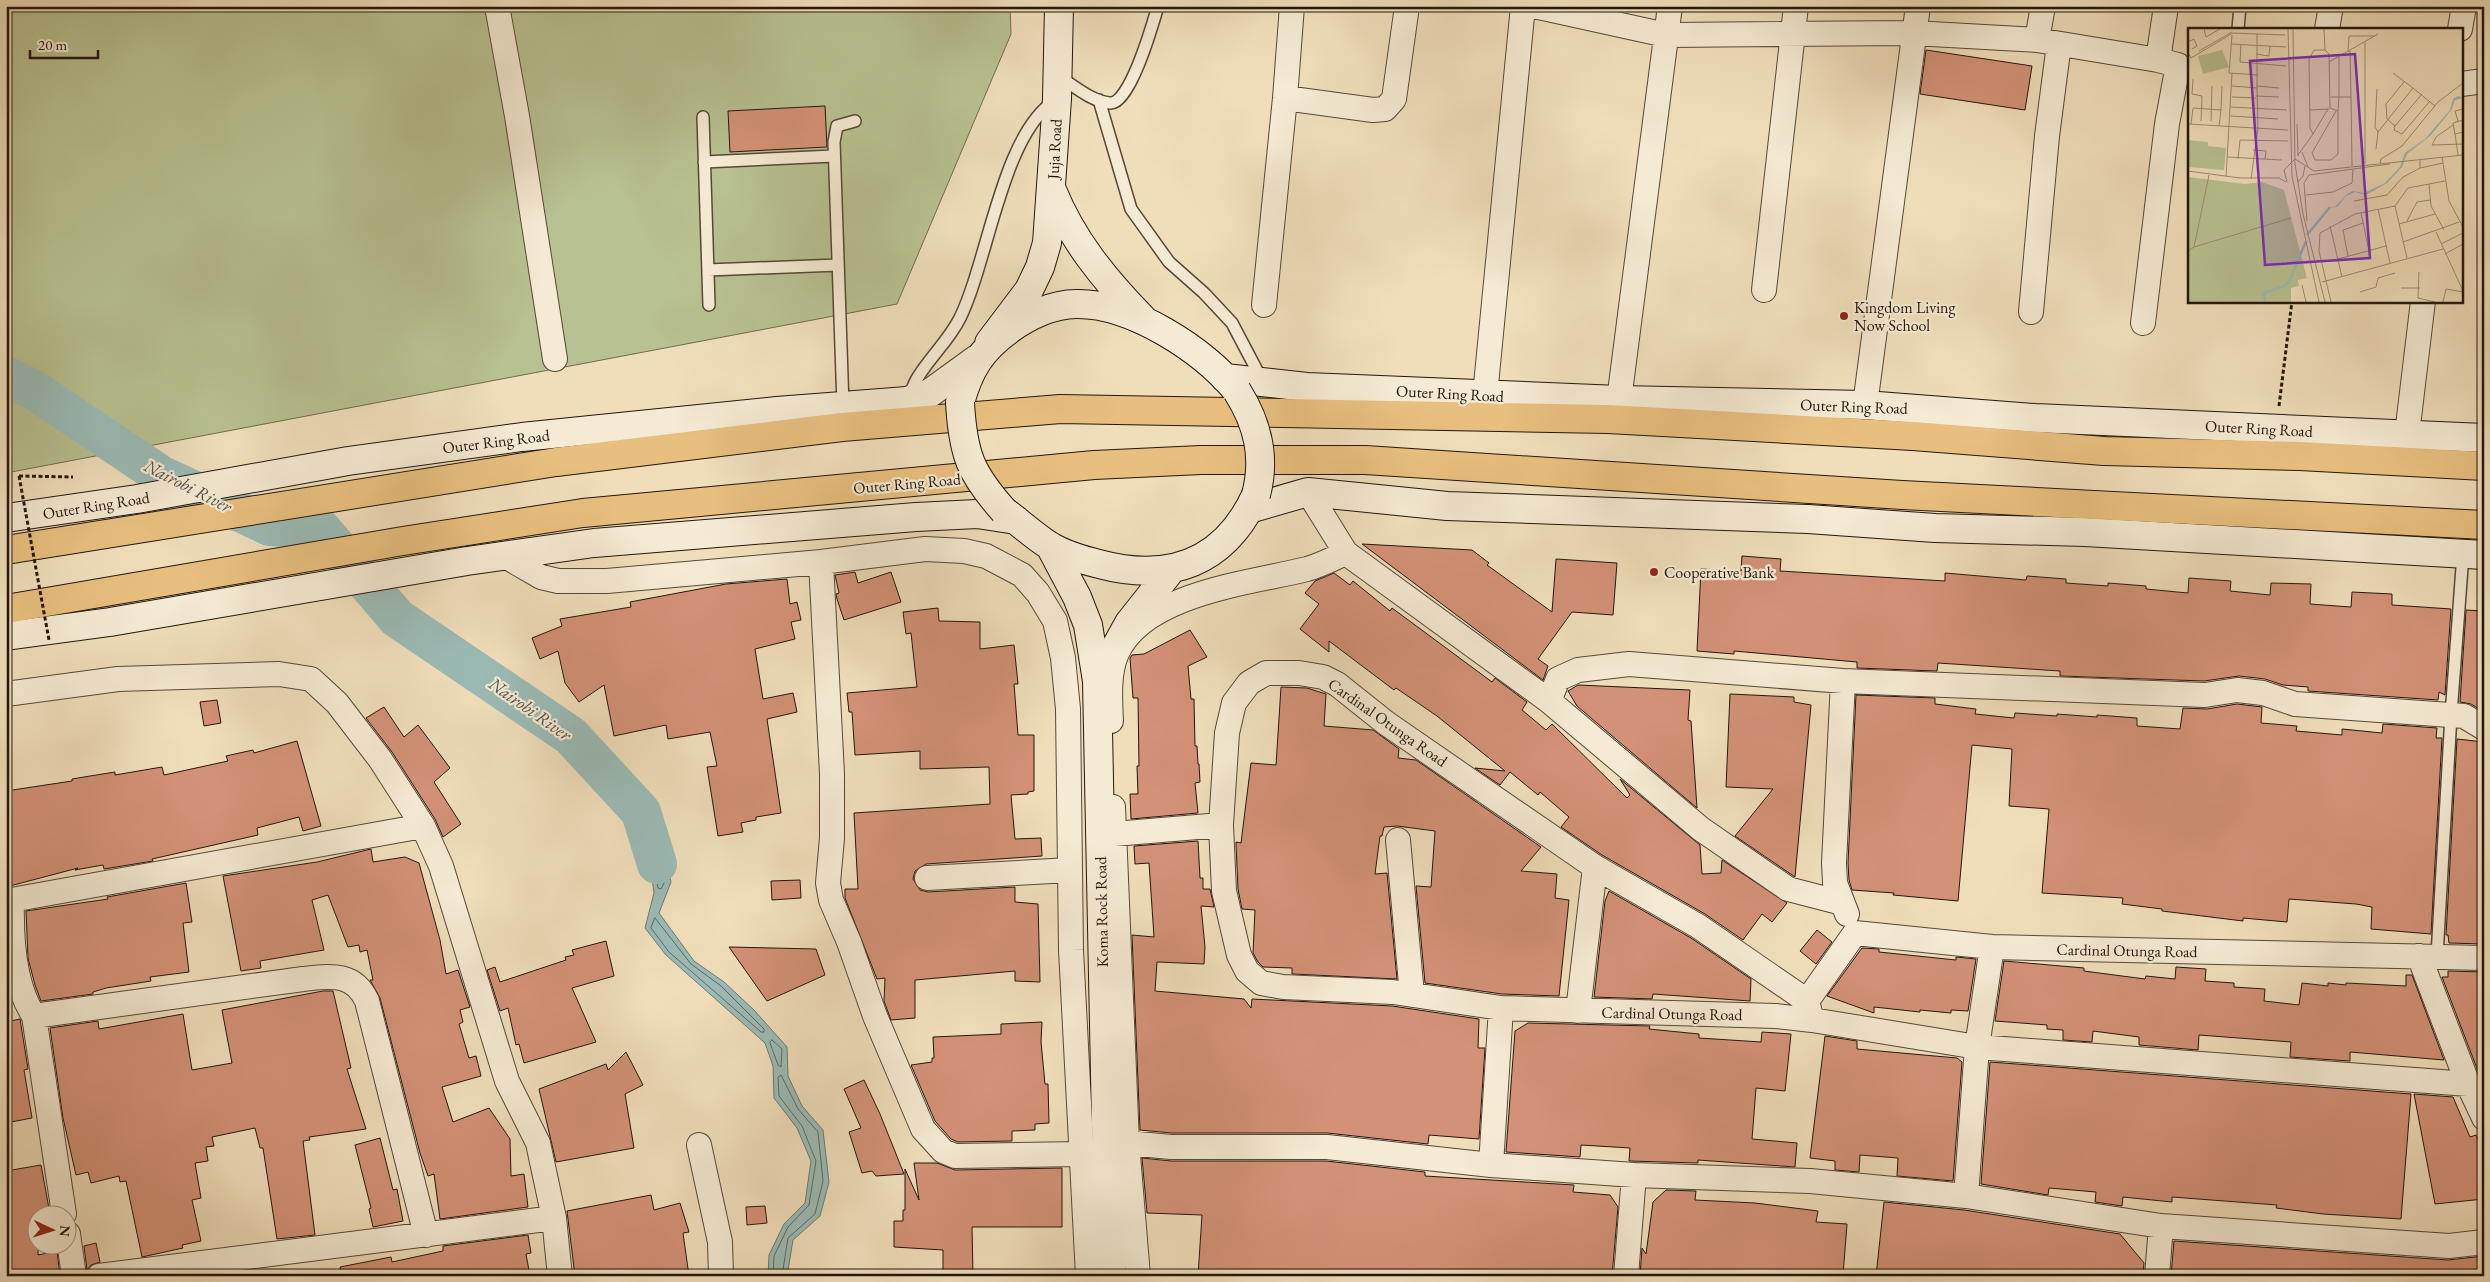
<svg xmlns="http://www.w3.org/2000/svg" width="2490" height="1282" font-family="'EB Garamond',serif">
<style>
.green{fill:#b8c191;stroke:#6e6c4e}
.water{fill:#9bbbb6;stroke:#6b7972}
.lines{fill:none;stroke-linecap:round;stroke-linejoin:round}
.shore{stroke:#5f6861;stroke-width:1}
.river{stroke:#9bbbb6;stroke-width:40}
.building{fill:#d39177;stroke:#23160c}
.service-casing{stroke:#564838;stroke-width:14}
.minor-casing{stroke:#564838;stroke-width:26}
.tertiary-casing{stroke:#564838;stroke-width:30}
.secondary-casing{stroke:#23160c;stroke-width:30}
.primary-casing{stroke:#23160c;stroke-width:30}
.path{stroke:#23160c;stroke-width:3;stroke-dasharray:4 2.5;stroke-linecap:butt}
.service{stroke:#f5ead3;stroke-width:11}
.minor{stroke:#f5ead3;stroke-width:24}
.tertiary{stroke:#f5ead3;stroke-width:28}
.secondary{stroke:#f5ead3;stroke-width:28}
.primary{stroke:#e8bf7e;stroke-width:28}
.secondary-bridge-casing{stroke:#23160c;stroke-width:30;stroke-linecap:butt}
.path-bridge{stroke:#23160c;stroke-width:3;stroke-dasharray:4 2.5;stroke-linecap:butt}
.secondary-bridge{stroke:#f5ead3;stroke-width:28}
.poi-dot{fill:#8f2418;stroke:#f5ead3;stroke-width:2}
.labels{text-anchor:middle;stroke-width:4.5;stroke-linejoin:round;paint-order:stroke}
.street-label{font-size:16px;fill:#23160c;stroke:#f5ead3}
.poi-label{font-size:16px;fill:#23160c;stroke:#f5ead3;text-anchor:start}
.water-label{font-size:18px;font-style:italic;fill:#4d5048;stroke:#f5ead3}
.inset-river{fill:none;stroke:#9bbbb6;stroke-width:2.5}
.inset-road{fill:none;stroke:#9e8e75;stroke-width:1}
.view{fill:#7b2cbf;fill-opacity:0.15;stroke:#7b2cbf;stroke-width:2.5}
.inset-edge{fill:none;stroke:#23160c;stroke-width:2.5}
</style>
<rect width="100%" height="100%" fill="#f0debb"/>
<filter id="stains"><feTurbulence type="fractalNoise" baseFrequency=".004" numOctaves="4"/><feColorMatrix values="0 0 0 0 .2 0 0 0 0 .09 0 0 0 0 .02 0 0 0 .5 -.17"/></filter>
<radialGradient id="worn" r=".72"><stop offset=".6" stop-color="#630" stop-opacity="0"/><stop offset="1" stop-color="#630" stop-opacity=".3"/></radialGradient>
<path class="green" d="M6,6H1010L1011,34L897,304L6,473Z"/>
<path class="water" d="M641,812L664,843L671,882L659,913L694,961L724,982L754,1010L787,1047L788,1076L802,1106L823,1130L829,1182L820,1216L793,1240L787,1276H768L769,1255L784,1224L805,1203L811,1161L797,1128L774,1098L773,1066L765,1043L666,955L645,928L654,893L650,864L632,844Z"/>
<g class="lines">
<path class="shore" d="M644,826L660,845L665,881L661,889L658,888L654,863L638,843Z
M655,918L691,964L721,986L764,1029V1032H761L669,952L651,928Z
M772,1040L782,1049L781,1067L778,1065L770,1043Z
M773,1276L774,1256L788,1227L809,1205L816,1161L802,1126L779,1096L778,1077L781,1075L798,1109L818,1132L823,1181L815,1214L788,1238L782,1276"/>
<path class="river" d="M6,376L34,390L162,476L270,526L321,529L397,618L571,736L641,812L657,864"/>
</g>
<path class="building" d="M1926,50L2032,66L2025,110L1920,94Z
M825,106L827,147L730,152L728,111Z
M1362,544L1472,550L1489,563L1487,565L1552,612L1556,559L1617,563L1613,615L1572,612L1538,659L1548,666L1543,680Z
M1742,556L1781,559L1780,571L1945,581V573L2026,580L2027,576L2066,579V583L2108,586V583L2146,586V589L2188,593L2189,578L2231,581L2230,591L2270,595L2271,583L2311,584L2310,604L2351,607L2352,592L2392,594V605L2451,609L2445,695L2439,692L2438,700L2308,691V687L2283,685L2265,679L2239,676L2204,681L2060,676V671L1938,663L1937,671L1857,668V662L1734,651V654L1697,651L1701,569L1741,571Z
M855,572L858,583L891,572L901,602L844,620L837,599L836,594L839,593L835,575Z
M1334,573L1350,585L1353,581L1390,611L1392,608L1492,682L1495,678L1527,702L1522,710L1546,730L1552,724L1627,798L1630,795L1620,779L1700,845L1702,874L1721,873L1722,860L1787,903L1772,922L1762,914L1743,940L1705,914L1602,855L1561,827L1569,817L1540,792L1538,795L1510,772L1500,785L1475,768L1505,771L1437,716L1396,688L1394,690L1329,641V652L1300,629L1319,604L1305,593L1315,581Z
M787,579L790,604L797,602L801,620L791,622L795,639L755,649L763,699L793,693L797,712L767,719L781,813L756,817V820L741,823L743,832L718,836L707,767L717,766L710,732L668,739L666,725L614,736L604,685L579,702L565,683L558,651L540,659L532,638L562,626L560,619L631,607L630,602L726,584Z
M938,608L939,621L980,622V649L1014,645L1018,684H1014L1018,735H1034V791L1028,792V794L1011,795L1015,839L1041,838L1042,856L926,864L915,871L913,879L920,890L928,892L1015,887V902L1038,904L1040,982L1015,981V971L915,980V1018L891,1020L884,1001L885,978L877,979L845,898V889H858L854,813L990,804L989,767L920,769V751L855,755L852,712H849L847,693L917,687L911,633L906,634L903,612Z
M2466,610L2484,611V712L2471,704L2460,702Z
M1190,630L1207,657L1188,666L1191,699H1194L1195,746H1197L1198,764H1199L1200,782L1195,783L1198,813L1131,819L1130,794H1138L1137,766H1139L1138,698H1133L1130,658L1132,655L1144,654Z
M1578,685L1690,690L1688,720L1691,721L1697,808L1577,706L1568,691Z
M1281,687L1307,688L1326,694L1324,726L1373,730L1399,749L1398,758L1416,760L1541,847L1521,871L1557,874L1555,898L1569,900L1559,996L1502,994L1425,983L1416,886L1431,887L1435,831L1397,826L1384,827L1382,836H1380L1375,874L1387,873L1397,979L1292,974V968L1263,967L1258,962L1253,953L1255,910L1242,909L1238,889L1236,844V842L1241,843L1251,763L1276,765Z
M1730,694L1794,697V702L1811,705L1795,877L1735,836L1773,789L1726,787Z
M1856,695L1935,698V704L1976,709L1975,714L2014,718L2015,713L2057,716V714L2097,717V715L2137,718V726L2180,729L2183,708L2207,709L2237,704L2262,707L2261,723L2297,726L2296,731L2342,735V729L2382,733L2383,724L2437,728L2436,738H2442L2431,934L2371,929L2372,907L2356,904L2289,899L2287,922L2243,918V921L2162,911V909L2122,904L2123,898L2042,893L2049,809L2009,806L2012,749L1972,745L1958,901L1893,895L1894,893L1852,890L1849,880L1848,863Z
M217,700L221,723L204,726L200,702Z
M384,707L404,737L418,725L450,768L434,782L461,824L443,837L435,819L392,752L366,718Z
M2457,739L2484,742V944L2449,943L2448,935H2446Z
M297,741L321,826L303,831L299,817L257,828L258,835L152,859L153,861L104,869L103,865L75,870L78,868L6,887V791L72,781V779L90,776L115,772V775L162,767L164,775L228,761L226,756L253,750L254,753Z
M1198,841L1200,878H1203V889H1210L1214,907L1201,906L1205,947L1204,964L1157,962L1155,991L1244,999L1251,1008L1252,999L1392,1006L1479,1019L1478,1048H1485L1479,1139L1429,1135L1428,1144L1327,1133H1172L1140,1130L1132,935L1154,937L1149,863L1135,864L1134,846Z
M371,849L373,862L405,857L419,863L440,940L446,974L458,970L470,1007L460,1010L463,1022L459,1024L469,1058L476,1056L481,1076L442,1087L453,1122L489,1108L510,1139L511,1176L524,1174L528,1207L440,1219L434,1174L428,1176L420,1153L380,998L370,980H373L367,950L360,952L359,945L348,947L328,895L312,900L324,950L260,961L261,968L241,971L223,876L317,862Z
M800,880L801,898L772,900L771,881Z
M186,883L192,922L183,923L189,972L150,977L151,981L106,988L93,992V994L41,1001L35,985L28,958L26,911L108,899L107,897Z
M1609,891L1691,938L1751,979L1750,1001L1653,994L1652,999L1594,997L1605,901Z
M1817,930L1832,942L1816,964L1800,951Z
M606,941L614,976L572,988L596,1042L524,1063L519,1044L516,1045L508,1008L500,1011L487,970L495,967L500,982L566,960L565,957L574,955L572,950Z
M729,947L816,949L825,975L767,1001Z
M1862,948L1879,949V952L1956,960V957L1976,959L1968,1011L1951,1010V1013L1920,1010V1012L1874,1007V1013L1827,996Z
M2004,961L2084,968V971L2145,979L2146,976L2175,979L2176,967L2206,969L2205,981L2234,983V987L2265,989L2264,1001L2299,1005L2302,983L2328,986V983L2346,985V983L2406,986V975H2412L2444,1060L2350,1052V1061L2290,1057L2291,1042L2199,1035L2198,1050L2139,1045V1037L2093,1031L2092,1042L2063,1040V1030L2047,1029V1025L1995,1021Z
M2448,971L2484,972V1080L2481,1079L2442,977H2448Z
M323,991H333L351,1068L347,1069L366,1129L309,1137L310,1140L303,1141L315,1235L277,1239L263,1148H260L255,1128L212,1137L214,1146L206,1147L208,1161L195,1163L201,1198L192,1200L201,1241L182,1245L183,1248L142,1257L126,1181L120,1182L119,1176L91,1183L88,1172L76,1175L63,1118L50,1028L98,1021L99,1029L183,1014L192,1070L232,1063L222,1010Z
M20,1019L28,1069L24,1070L32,1118L6,1123V1022Z
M1042,1022L1041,1042L1045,1084H1048L1049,1123L1035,1124V1130L1012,1131V1141L958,1142L951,1139L935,1121L911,1065L932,1062V1058H934L933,1037L1001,1034V1024Z
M1528,1023L1650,1026L1649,1029L1699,1034V1038L1761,1042L1762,1032L1791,1034L1785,1091L1756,1088L1752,1139L1797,1143L1795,1167L1698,1160V1163L1629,1161L1630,1148L1581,1145L1580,1157L1506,1152L1515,1031Z
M1825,1036L1857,1041V1049L1957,1058L1962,1062L1953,1181L1897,1176L1898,1158L1860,1155L1859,1172L1835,1170V1161L1810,1158Z
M626,1052L643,1085L625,1094L634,1148L556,1162L539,1089L606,1064L608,1070Z
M1990,1062L2411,1094L2401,1219L2323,1214L2276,1208L2277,1205L2172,1197V1202L2123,1197L2122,1206L2095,1202L2096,1192L2049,1188L2048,1195L1981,1184Z
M864,1080L880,1114L904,1174L876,1176L872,1171L862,1173L849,1132L861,1128L844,1089Z
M2414,1094L2453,1097L2470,1137L2476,1135L2484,1152V1199L2435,1204Z
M380,1138L393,1190L397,1189L403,1221L373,1227L369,1209L371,1208L355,1145Z
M1142,1158L1171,1161H1326L1425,1172V1176L1574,1185L1573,1192L1610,1195L1618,1207L1612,1276H1198L1202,1215L1147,1213Z
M914,1163H937L955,1170L1062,1168V1227H972L973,1276H943V1250L894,1247V1221H903V1210H905V1169L919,1200Z
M41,1165L50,1214H38V1255L57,1251L60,1276H6V1171Z
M1666,1190L1696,1191L1695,1200L1755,1203L1818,1211L1816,1222L1847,1224L1843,1276H1640L1642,1248L1646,1254L1653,1202Z
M651,1195L654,1210L680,1203L689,1232L683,1233L689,1276H575L567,1211Z
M1884,1202L1964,1210L2120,1234L2144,1263L2143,1276H1876Z
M765,1206L767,1223L747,1225L746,1207Z
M528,1235L531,1253L526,1254L530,1276H341L340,1267L391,1257L392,1262L443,1251V1246Z
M2174,1241L2448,1260L2484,1256V1276H2171Z
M96,1243L100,1262L91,1265L87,1270L84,1246Z"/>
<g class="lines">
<defs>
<path id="service" d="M2238,29L2240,6
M1058,76C1073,85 1092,102 1110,103C1130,105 1153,23 1158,6
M1099,100L1131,209L1169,262L1204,293L1232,323L1262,380
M703,117L709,305
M704,162L834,156
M708,270L838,265
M908,397C912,391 914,383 918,377C931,356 949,340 960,318C988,261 1002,137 1053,102
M843,406L834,142L837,126L855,121
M2437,956L2451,715L2463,554"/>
<path id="minor" d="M497,6L517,116L555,359
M1534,6L1666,35L1913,33L2037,40L2158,60
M2166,6L2158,60L2174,64
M2327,29L2331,6
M2460,29L2464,6
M2037,40L2043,6
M2461,84L2484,81
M1285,98L1373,110L1385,109L1394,99L1407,6
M1764,290L1796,6
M1264,305L1285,98L1292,6
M2031,312L2047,136L2059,44
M2143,323L2167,124L2178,65
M1485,395L1523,6
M1619,400L1670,6
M1865,405L1918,6
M2407,434L2423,301
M1308,492L1346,553L1549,701L1558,679L1578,670L1629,664L1843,681L2205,695L2237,690L2263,693L2295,704L2464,716L2484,728
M505,556L541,577L558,581H607L821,562L925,549L964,551L986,556L1022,575L1038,593L1055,621L1063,658L1068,709L1071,950L1088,1276
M821,562L832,774V838L828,883L831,900L849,942L875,1016L923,1129L943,1151L955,1156L1083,1154
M1843,681L1834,863L1835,883L1847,914
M6,694L118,679L279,674L311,679L337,703L380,759L423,826L441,866L507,1081L538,1143L554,1218L560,1276
M1549,701L1701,829L1788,889L1842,903
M1111,721C1110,700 1108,673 1117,653C1144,593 1251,583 1307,569C1321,565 1334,558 1346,553
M1113,807L1127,1143L1138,1276
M1114,834L1221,825
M1398,840L1412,995
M927,878L1070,870
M6,901L423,826
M12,901C11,938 13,984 34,1016L64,1214
M2419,956L2468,1084L2484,1118
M1807,1001L1698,926L1595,867L1386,723L1337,684L1323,677L1299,673H1266L1249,683L1234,703L1227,733L1221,825L1224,891L1239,955L1247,971L1261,983L1283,987L1393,992L1501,1008L1776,1016L1812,1020L1807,1001L1855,933L1992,947L2484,958
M1578,1011L1595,867
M34,1016L303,979C331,976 354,972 367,1001L426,1235
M1812,1020L1977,1047L1992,947
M2468,1084L1977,1047L1966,1196L2161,1226L2449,1246L2484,1242
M1127,1143L1171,1147H1327L1491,1165L1634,1175L1810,1181L1966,1196
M699,1145L720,1242L721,1276
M1491,1165L1501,1008
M68,1234L74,1276
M99,1276L554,1218
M1626,1276L1634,1175
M2157,1276L2161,1226"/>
<path id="tertiary" d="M907,401L930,393L977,359"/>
<path id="secondary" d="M1052,190C1072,240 1105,280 1142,318
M989,343L1029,290L1040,267L1047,243L1057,99L1059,6
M1225,378L1307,387L1619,400L1865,405L2035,418L2484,438
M960,403C969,369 981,350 1010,329C1028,316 1053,304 1076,304C1132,303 1203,350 1237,391
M1249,509L1308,492L1447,506L1808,519L1935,528L2085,532L2484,555
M1004,511C1019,522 1034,536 1050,546C1065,555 1083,560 1099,564C1170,583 1225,563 1256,495
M6,518L137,499L348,461L522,437L777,411L907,401
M1050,546L1077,597L1088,625L1097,681L1107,1172L1112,1276
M6,636L110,622L467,561L594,543L916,517L977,514L1016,520
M1097,681L1129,623L1171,570"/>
<path id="primary" d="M6,550L556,462L842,427L1060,409L1608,419L1913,436L2104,451L2300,456L2484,466
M6,609L403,541L583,513L1094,465L1201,460H1365L1902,495L2484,525"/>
</defs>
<use href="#service" class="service-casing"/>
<use href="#minor" class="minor-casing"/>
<use href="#tertiary" class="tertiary-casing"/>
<use href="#secondary" class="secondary-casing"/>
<use href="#primary" class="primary-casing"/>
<path class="path" d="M2279,406L2292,301
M19,476L73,477"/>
<use href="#service" class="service"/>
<use href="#minor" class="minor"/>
<use href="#tertiary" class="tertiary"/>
<use href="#secondary" class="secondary"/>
<use href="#primary" class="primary"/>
<defs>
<path id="secondary-bridge" d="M1237,391C1258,424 1266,457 1256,495
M960,403C963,454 970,473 1004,511"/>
</defs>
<use href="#secondary-bridge" class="secondary-bridge-casing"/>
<path class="path-bridge" d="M19,476L49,640"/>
<use href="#secondary-bridge" class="secondary-bridge"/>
</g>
<g class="poi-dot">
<circle cx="1844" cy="316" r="5"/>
<circle cx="1654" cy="572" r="5"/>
</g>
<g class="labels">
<g class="street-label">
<text transform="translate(1054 149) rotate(-87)" y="6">Juja Road</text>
<text transform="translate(1450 393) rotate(3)" y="6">Outer Ring Road</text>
<text transform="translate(1854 406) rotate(2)" y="6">Outer Ring Road</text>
<text transform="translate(2259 428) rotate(3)" y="6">Outer Ring Road</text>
<text transform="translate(496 441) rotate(-7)" y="6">Outer Ring Road</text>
<text transform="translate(907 483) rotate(-5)" y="6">Outer Ring Road</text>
<text transform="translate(96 505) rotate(-9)" y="6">Outer Ring Road</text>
<text transform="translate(1388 722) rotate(35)" y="6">Cardinal Otunga Road</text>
<text transform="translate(1101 912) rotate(-91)" y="6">Koma Rock Road</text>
<text transform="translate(2127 950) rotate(1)" y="6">Cardinal Otunga Road</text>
<text transform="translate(1672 1013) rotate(1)" y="6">Cardinal Otunga Road</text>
</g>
<g class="poi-label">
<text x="1854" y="313">Kingdom Living<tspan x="1854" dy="18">Now School</tspan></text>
<text x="1664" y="578">Cooperative Bank</text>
</g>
<g class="water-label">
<text transform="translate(188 486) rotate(27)" y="6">Nairobi River</text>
<text transform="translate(530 709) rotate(35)" y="6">Nairobi River</text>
</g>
</g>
<g transform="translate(2188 28)">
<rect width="275" height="275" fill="#f0debb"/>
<path d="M34,22L41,39L15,46L10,28ZM0,112L20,114V118L38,120L36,142L0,139ZM0,149L57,156L74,154L96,162L119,250L110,252L111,258L103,260V274H0Z" fill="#b8c191"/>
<path d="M270,68L275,70L267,72L264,81L243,107L219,126L214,139L199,155L178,167L167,164L158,168L149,179L139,180L148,178L158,167L164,163L176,165L197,155L212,139L217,125L237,111L262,82L265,71Z" fill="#9bbbb6"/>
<path class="inset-river" d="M119,207L142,179M77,274L76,265L97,258L102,252L118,213"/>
<path class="inset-road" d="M16,1L18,9L32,1M100,1L104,148L131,274M105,1L107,136L115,186L137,274M136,1L137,22L141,26L142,80L150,83V126L143,132H127L124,125L148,83M69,6L97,7M44,7L41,45L70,47M0,14L6,11L9,18L4,21M177,14V136M43,16L98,19M53,16L52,34L98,38M11,23L44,4M160,24L161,8H187M0,25L3,30L45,5L69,6V60L44,58M68,26L81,28L82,18M151,29V69H163L162,22M141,34L190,6M205,45L225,60M5,51L4,66L14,68L13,93M216,54L198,76L199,91L207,98L234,66M69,58L91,60M189,61L187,99L190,104M68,68L91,69M44,69L68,70M143,69H151L150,83M163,69L164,138M43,79L99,82M122,82L141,81M43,88L90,91M23,93L24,58M270,93L267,83L275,81M0,96L100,102M3,96L5,80L33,82L34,58M109,96L110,128M265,97L248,109L244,117L275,116M31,98L33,82M207,98L206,102L214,106L242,73M125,106L140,81M267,106L265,95L275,92M188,121L190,104L225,60L247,78M65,122L78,123L77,131M114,124L120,139M110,127L125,106L122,100L121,31L126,22H137M270,127L267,106L275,104M39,129L94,132M254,129L261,173L275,199M50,131L52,112L100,113M192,136L193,131L214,118L250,74L275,55M232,140L255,135M0,143L52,150H91L98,154M38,149L44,45M63,151L70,100L69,60M99,154L96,142L107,131L126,143L275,127M110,154L115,148L117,138M241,156L243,178L256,202M118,167L145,164L164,155L165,142M166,173L199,167L215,149L232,140V132M207,178L219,230M190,181L202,235M173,185L181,223M119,193L116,155L121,147L202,136M219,193L229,174L242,172M211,196L247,186M142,198L154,249M248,204L275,263M215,214L271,194M253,216L275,205M6,219L103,190M0,223L6,219L21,147M257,226L275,216M160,228L155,202L175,195M150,231L198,218M231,244L230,270L247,274M134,254L255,221M114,257L118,274M213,260H232M172,264L188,259L190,250L207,245M143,274L131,223L132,205L167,186L207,178L220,160L257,153M255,274L258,261L275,264"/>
<path class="view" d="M167,26L182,230L77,237L62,33Z"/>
<rect width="275" height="275" class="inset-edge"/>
</g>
<rect width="2490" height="1282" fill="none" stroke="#f0debb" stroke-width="25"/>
<rect x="8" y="8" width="2475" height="1267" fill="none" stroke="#23160c" stroke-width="2.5"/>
<rect x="12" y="12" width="2465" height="1257" fill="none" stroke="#23160c"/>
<g transform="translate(52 1230) rotate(94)"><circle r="24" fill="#f5ead3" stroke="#a19583"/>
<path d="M0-4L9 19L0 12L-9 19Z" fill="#8f2418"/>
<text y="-8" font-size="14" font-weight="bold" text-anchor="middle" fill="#23160c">N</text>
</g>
<path d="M30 50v8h68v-8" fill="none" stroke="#23160c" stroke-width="2.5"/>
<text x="38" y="50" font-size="15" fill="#23160c" stroke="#f5ead3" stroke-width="4" paint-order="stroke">20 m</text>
<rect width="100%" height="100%" filter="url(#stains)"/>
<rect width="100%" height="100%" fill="url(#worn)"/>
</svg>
